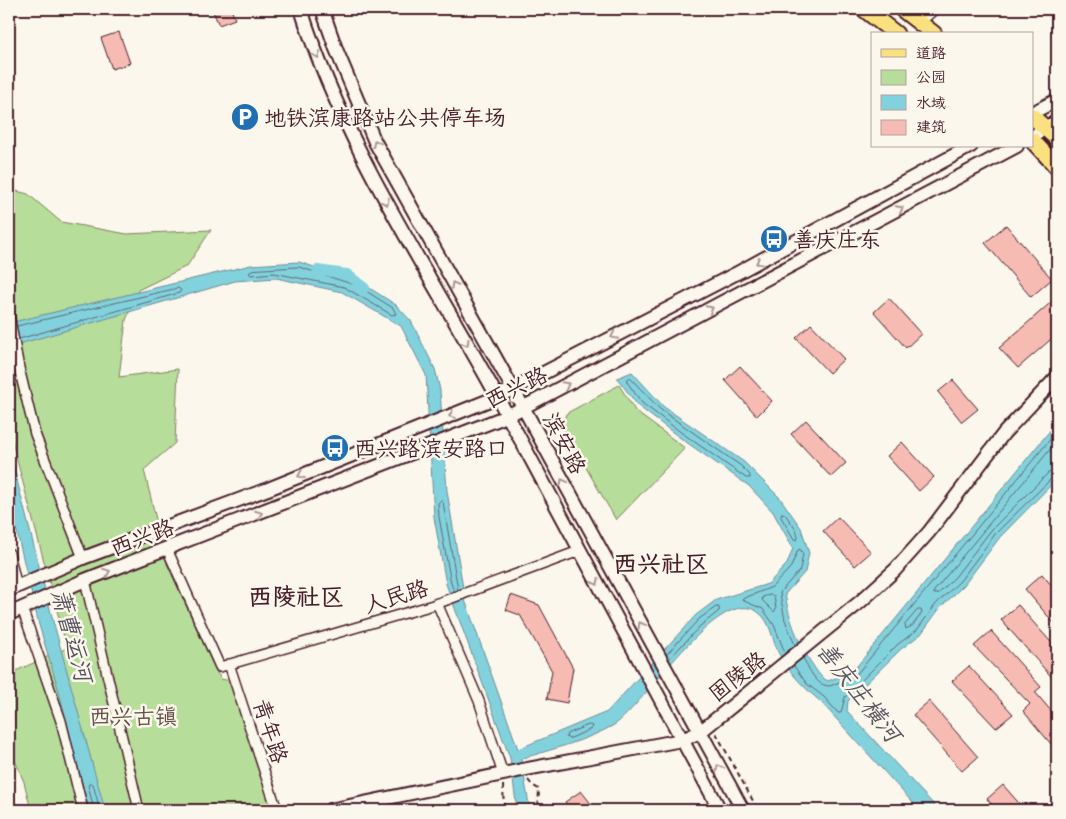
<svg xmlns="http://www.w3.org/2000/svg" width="1066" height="819" font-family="'Indie Flower','LXGW WenKai TC',sans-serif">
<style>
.green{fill:#b6dd99;stroke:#807e62}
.water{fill:#82d2dd;stroke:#6c8a96}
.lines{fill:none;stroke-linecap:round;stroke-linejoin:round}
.shore{stroke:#606772;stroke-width:1}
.canal{stroke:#82d2dd;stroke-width:10}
.building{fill:#f6bbb3;stroke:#4a1f2b}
.street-casing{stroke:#4a1f2b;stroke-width:12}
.secondary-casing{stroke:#4a1f2b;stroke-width:16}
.primary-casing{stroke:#4a1f2b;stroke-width:19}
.path{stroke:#4a1f2b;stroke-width:2;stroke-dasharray:5 4;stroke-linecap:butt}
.street{stroke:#fbf7ec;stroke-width:9}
.secondary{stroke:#fbf7ec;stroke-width:12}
.primary{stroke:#fae180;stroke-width:15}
.oneway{stroke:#ab9695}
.labels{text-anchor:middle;stroke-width:5;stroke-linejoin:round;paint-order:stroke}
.poi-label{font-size:22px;fill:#4a1f2b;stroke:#fbf7ec;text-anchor:start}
.street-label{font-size:22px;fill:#4a1f2b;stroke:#fbf7ec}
.park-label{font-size:22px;fill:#654e46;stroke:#fbf7ec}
.neighbourhood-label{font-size:24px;font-weight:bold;fill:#4a1f2b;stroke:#fbf7ec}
.water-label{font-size:24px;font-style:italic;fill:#5b5560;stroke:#fbf7ec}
</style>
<rect width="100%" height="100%" fill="#fbf7ec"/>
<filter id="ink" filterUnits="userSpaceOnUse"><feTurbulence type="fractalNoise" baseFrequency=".02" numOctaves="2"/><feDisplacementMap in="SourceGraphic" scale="10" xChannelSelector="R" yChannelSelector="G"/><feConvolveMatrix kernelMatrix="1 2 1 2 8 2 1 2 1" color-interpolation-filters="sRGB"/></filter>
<g filter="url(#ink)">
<path class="green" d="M9,189L28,194L61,222L127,234L211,230L187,266L138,290L126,320L119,377L178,369L175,443L144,470L167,564L216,671L221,679L230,681L282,810H31L24,782L9,746V674L67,648L9,430Z
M619,385L636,412L685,448L616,520L561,424L567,413Z"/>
<path class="water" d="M299,262L360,282L396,305L411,321L435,369L440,390L447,491L465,600L518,749L607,712L696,615L716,600L768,584L787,564L793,548L773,512L749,486L679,437L638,406L617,378L632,372L664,407L744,462L780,498L801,528L809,553L805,572L785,594C790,622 796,637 810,661C816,669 819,677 828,681L853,671L1057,422V479L1000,537L964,585L940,608L921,634L901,649L848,701L847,711L934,805L937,810H918L913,803L820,701C804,688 788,671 778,652C772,640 771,621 758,612C719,583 644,706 614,725C586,741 552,749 521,759L530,810H517L510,758L446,584L434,517L426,375L401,326L342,292L276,278L235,281L9,347V323L251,265Z
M9,449L52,617L105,810H89L58,688L39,625L9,499Z"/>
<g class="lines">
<path class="shore" d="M299,267L358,286L393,308L396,314L392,315L344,287L274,273L251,275L249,273L252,270Z
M17,326L178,288L181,290L179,293L19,339
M630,378L661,410L741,466L750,475V478H746L682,433L642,403L627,382V380Z
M1057,441L934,591V594H938L955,577L992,529L1048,473L1057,470
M782,513L785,514L796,530L798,537L797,540L794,539L781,517Z
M454,591L451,583L439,517L438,503L441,500L443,502L458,590
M771,595L774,596L776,609L774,612L762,600L763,597Z
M918,610H921L922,613L912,626L906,629L905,625Z
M785,653L774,625L763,609L744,601L742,599L772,587L791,567L798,550L800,549L803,554L800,570L781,591L780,594L785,620L795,645
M667,654L699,619L716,607H719V611L700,626L669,659
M803,658C810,669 815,686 830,686L856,675L1057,431
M794,666L807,684L824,697L838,713H841L845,697L897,645L917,630L936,604L960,581L996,533L1052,478L1057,476
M589,725L592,726L591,729L569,739L566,737L567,734Z
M94,810L88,785L90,783L93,784L100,810"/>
<path class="canal" d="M317,270L347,274L365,288"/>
</g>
<path class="building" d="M212,9H231L235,19L219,25Z
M119,32L130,63L112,69L101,38Z
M1006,225L1052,279L1031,297L985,243Z
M1057,297V334L1018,368L999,348Z
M889,298L921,334L906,348L874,312Z
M811,324L844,359L829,373L796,338Z
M740,366L772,401L757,416L725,380Z
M953,380L978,409L962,422L938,392Z
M806,420L846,463L831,477L791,434Z
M902,442L934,477L919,491L887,456Z
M838,517L871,552L855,566L823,531Z
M1042,574L1057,592V627L1025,589Z
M511,595L539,605L573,668L567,703L547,699L552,671L520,615L506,610Z
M1018,605L1057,649V683L1001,620Z
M991,631L1041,687L1035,692L1057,718V751L1023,711L1030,704L974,646Z
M969,666L1013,714L996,728L952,681Z
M929,701L978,757L962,771L913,715Z
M1003,785L1025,810H996L987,799Z
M581,791L596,810H571L565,802Z"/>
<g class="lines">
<defs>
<path id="street" d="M920,22L935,9
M9,315L19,368L35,434L83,558
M167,549L220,667L433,605L579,551
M9,553L17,587
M85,580L139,810
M437,603L479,701L503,774
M22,608L61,721L83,810
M229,664L277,810"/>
<path id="secondary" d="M301,9C345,149 428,270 498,398C572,535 645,673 720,810
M322,9L336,49L375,142L523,407L743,810
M1032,113L1057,100
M1032,138L1045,127L1057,122
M9,590L83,558L268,489L497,397L739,272L971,146
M9,614L85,580L507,416L1017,146
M330,810L527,769L682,740L700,732L860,602L895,570L929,532L1004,433L1057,377"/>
<path id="primary" d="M864,9L896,34
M902,9L934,34
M1032,116L1057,139
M1032,140L1057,167"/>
</defs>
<use href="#street" class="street-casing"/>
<use href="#secondary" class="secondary-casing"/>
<use href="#primary" class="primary-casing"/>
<path class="path" d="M716,733L758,810
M528,780L532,785L539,789L538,810
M503,785L504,810"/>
<use href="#street" class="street"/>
<use href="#secondary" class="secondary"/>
<use href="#primary" class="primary"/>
</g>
<defs><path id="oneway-chevron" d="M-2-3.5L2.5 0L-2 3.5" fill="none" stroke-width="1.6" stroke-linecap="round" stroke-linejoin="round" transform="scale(1.25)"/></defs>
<g class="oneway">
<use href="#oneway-chevron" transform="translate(317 55) rotate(69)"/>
<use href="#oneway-chevron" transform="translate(376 143) rotate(-116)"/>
<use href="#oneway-chevron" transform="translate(386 202) rotate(62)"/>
<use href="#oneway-chevron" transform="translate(900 209) rotate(-28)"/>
<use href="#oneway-chevron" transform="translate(759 262) rotate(151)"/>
<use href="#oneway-chevron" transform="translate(454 285) rotate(-119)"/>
<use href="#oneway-chevron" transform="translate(710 309) rotate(-28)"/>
<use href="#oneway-chevron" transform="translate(614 336) rotate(153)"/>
<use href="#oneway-chevron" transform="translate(466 343) rotate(60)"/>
<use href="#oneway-chevron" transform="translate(566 385) rotate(-28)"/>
<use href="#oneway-chevron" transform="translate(452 415) rotate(158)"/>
<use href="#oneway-chevron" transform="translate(301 475) rotate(158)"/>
<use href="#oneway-chevron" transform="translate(563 482) rotate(-118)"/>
<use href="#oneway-chevron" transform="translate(259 514) rotate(-21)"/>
<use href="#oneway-chevron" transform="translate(107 572) rotate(-21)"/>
<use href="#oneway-chevron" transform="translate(596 582) rotate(62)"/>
<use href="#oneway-chevron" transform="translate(641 625) rotate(-119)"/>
<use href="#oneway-chevron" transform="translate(719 768) rotate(-119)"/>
</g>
</g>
<defs>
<symbol id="parking-disc" viewBox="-11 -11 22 22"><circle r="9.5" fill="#1f6fb2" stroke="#fbf7ec"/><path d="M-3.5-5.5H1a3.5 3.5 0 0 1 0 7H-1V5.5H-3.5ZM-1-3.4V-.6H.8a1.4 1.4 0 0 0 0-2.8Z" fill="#fff"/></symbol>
<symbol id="bus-disc" viewBox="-11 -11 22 22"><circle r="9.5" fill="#1f6fb2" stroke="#fbf7ec"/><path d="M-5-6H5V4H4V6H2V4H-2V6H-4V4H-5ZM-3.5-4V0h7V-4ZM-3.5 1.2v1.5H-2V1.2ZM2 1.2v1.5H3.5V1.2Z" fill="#fff"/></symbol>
</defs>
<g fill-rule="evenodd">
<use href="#parking-disc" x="229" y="101" width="32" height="32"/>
<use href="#bus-disc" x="758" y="223" width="32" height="32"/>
<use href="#bus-disc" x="319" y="432" width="32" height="32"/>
</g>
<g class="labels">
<g class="poi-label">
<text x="264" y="125">地铁滨康路站公共停车场</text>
<text x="793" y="247">善庆庄东</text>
<text x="354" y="456">西兴路滨安路口</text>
</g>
<g class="street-label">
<text transform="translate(516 387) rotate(-26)" y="8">西兴路</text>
<text transform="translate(565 443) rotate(62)" y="8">滨安路</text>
<text transform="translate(142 537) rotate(-21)" y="8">西兴路</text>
<text transform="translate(396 596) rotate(-17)" y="8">人民路</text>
<text transform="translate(737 676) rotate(-38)" y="8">固陵路</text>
<text transform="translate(271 731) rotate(72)" y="8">青年路</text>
</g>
<g class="park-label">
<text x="133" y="724">西兴古镇</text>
</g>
<g class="neighbourhood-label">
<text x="661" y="572">西兴社区</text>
<text x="296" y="605">西陵社区</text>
</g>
<g class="water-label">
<text transform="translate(72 635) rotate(75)" y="8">萧曹运河</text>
<text transform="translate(859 692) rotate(52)" y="8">善庆庄横河</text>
</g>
</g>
<rect width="1066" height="819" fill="none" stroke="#fbf7ec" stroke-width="30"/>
<rect x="15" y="15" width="1036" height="789" fill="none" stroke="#4a1f2b" stroke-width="2" filter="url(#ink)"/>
<rect x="871" y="32" width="162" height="115" fill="#fbf7ec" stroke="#b4a19f"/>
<rect x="881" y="49" width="25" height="8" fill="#fae180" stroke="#b4a19f"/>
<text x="916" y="58" font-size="15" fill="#4a1f2b">道路</text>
<rect x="881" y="70" width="25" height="15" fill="#b6dd99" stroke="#b4a19f"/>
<text x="916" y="82" font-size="15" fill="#4a1f2b">公园</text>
<rect x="881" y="95" width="25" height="15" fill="#82d2dd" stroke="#b4a19f"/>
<text x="916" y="108" font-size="15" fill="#4a1f2b">水域</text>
<rect x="881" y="120" width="25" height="15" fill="#f6bbb3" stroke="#b4a19f"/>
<text x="916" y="132" font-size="15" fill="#4a1f2b">建筑</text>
</svg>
